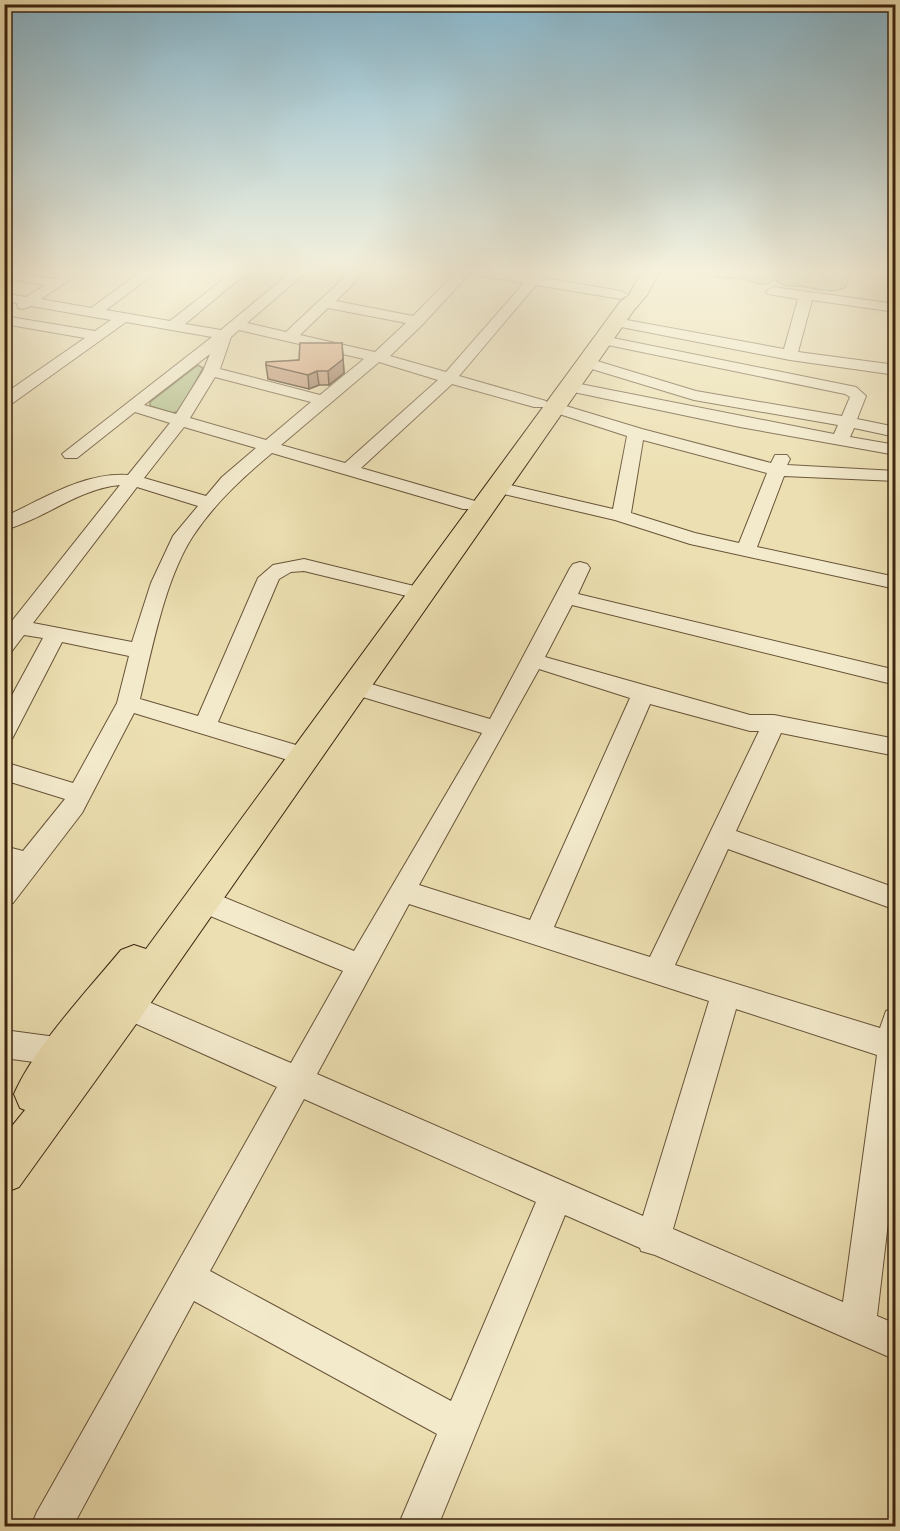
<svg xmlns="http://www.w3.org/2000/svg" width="900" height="1531" font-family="'Old Standard TT',serif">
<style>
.green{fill:#b4c28f;stroke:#78734f;stroke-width:1.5}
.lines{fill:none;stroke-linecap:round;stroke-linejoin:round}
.minor-casing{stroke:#685338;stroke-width:2}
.major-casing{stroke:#3c240f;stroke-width:2}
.minor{fill:#f3eacc;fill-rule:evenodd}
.major{fill:#ecdfb1;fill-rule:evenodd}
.wall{fill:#c29577;stroke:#3c240f;stroke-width:1.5}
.shaded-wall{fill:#9e7961;stroke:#3c240f;stroke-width:1.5}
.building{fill:#e2ad8a;stroke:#3c240f;stroke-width:1.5}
</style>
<rect width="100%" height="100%" fill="#ecdfb1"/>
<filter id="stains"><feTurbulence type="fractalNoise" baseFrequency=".00333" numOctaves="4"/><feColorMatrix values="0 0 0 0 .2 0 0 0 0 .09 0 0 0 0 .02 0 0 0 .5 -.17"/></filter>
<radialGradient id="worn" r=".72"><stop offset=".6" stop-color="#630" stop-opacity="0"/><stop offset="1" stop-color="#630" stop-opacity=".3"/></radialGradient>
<path class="green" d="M697,271L851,272L845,288C832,293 819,290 806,287C795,284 784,290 774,279C763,290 755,281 744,279C727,277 712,280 697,271Z
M198,365L203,368L179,411L173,413L150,406V402Z"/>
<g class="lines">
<defs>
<path id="minor" d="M4,271L55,279L67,271H83L41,299L91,308L142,271H158L106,310L170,321L234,271H249L185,324L221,330L292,271H307L247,323L286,332L351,271H366L336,301L413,316L458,271H502L621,291L628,295L621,299L536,285L459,376L546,401L548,404L546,407H534L452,384L361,468L475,501L478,505L475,509H463L272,453C242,478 214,504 193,536C165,579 152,649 140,699L198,716L258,578L273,565L304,559L414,586L417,590L414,594L407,596L304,571L291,572L279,579L218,722L296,745L300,751L296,757L288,760L134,713L82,813L13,903L4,906V875L10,868L4,866V846L23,851L65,799L4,780V762L73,783L117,703L129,656L62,642L12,739L4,741V710L43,638L24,635L12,651L4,653V631L120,485C77,489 45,519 4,530V517C43,499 84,472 128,475L170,423L135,412L77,458H65L62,454L212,337L126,322L10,405L4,407V394L85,338L4,324V316L95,331L111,320L31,306L23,309L18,308L17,303L4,301V293L26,297L45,285L4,278ZM471,272L477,275L524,283L446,372L390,356L423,324ZM328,308L406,323L375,352L300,335ZM239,330L364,359L320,395L220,369L231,337ZM210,354L203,371L176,414L144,405ZM379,362L438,380L345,463L281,445ZM215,377L311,402L266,440L190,418ZM184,427L256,448L222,477L206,496L144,478ZM137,487L198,506L173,536L151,583L132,642L33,623Z
M773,287L896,304V312L812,300L798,352L896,365V375L790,360L616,326L609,322L616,318L784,349L798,299L768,294L766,291Z
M603,336L856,387L866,396L857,419L896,427V437L854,428L850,437L896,445V455L740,427L564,390L562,387L570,382L834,434L838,425L694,400L582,366L579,363L587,358L696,391L842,416L850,397L845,394L598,343L596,340Z
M556,403L642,429L771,463L775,455H787L790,459L787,465L896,471V481L784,476L757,547L896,577V589L690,544L615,520L491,491L488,487L491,483L497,482L613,509L627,436L550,411L548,408ZM643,440L767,473L739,543L695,533L631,513Z
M580,562L587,564L590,568L578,594L896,670V685L572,605L545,657L750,715H774L896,739V756L781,733L736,831L896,888V910L728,849L675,965L880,1028L886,1011L896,1007V1155L877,1316L896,1324V1360L655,1255L641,1251L640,1248L565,1215L438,1526H398L437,1434L194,1301L73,1526H31L37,1512L277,1087L103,1009L98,1000L103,991L113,987L123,991L291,1063L343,971L191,908L188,900L191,892L201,889L211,892L354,951L482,733L346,692L343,687L346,682L354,679L490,719L570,568L573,564ZM539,669L630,698L530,920L419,885ZM650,704L750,731H759L650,957L554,927ZM409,904L709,1001L643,1216L317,1074ZM736,1009L877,1055L843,1302L673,1229ZM304,1099L536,1202L451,1401L210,1271Z
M4,1030L71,1039L82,1043L86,1053L82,1063L71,1067L4,1058Z"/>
<path id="major" d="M642,271H660L647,295L634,310L134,1027L19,1187L4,1193V1136L25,1110L20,1108L14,1094C35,1046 87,991 121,950L134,945L146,949L620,302L629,295Z"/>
</defs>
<use href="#minor" class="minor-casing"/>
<use href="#major" class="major-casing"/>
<use href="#minor" class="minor"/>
<use href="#major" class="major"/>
</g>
<path class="wall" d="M342,343L344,373L329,385H319L309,389L268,379L266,365L299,360Z"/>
<path class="shaded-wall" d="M343,359L344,373L329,385L328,371Z
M317,371L319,385L309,389L308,375Z"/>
<path class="building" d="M300,343H342L343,359L328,371H317L308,375L266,365V362L299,360Z"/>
<linearGradient id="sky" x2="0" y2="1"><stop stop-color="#88b8cf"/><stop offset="0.56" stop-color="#f6f1dc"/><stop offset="1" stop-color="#f6f1dc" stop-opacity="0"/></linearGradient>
<rect width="900" height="485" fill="url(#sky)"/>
<rect width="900" height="1531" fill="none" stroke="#ecdfb1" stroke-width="24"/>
<rect x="6" y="6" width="888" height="1519" fill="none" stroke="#3c240f" stroke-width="3"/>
<rect x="12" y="12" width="876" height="1507" fill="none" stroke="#3c240f" stroke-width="1.5"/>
<rect width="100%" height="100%" filter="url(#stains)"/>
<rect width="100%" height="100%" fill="url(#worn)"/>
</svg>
